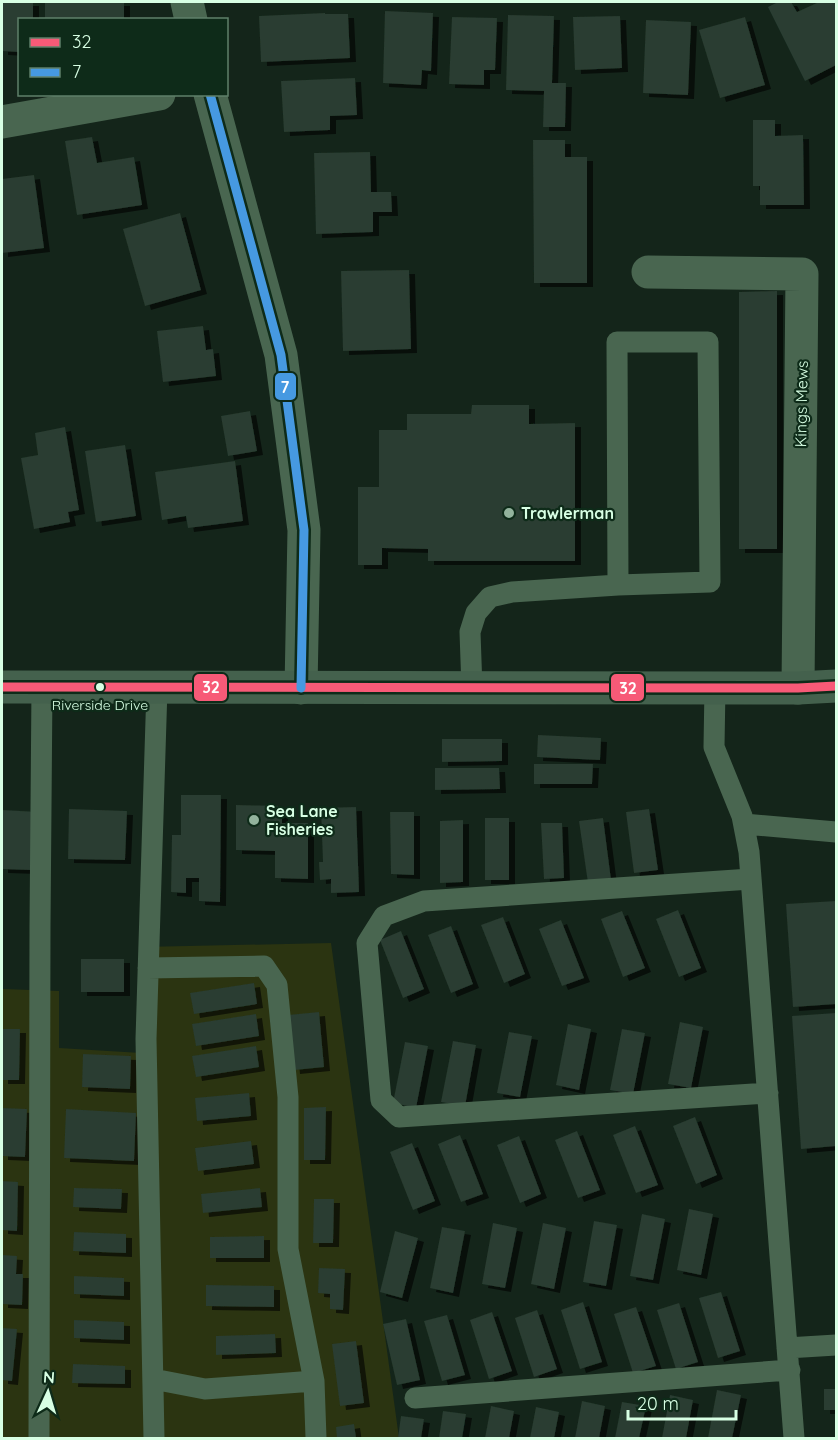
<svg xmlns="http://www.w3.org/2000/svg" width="838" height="1440" font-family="Quicksand,sans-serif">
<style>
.green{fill:#2b3411}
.building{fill:#293c30;filter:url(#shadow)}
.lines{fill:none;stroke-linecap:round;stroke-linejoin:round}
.lane{stroke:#496650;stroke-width:21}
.street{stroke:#496650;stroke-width:33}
.secondary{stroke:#44614d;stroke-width:33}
.bus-1-casing{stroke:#0e2b19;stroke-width:14}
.bus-2-casing{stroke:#0e2b19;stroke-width:14}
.bus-1{stroke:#f75a77;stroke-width:9}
.bus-2{stroke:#4699e1;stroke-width:9}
.poi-dot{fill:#93b39d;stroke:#0e2b19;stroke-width:2}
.bus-dot{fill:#d8ffe4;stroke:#0e2b19;stroke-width:2}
.labels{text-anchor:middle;stroke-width:4.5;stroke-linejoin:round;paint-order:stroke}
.bus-label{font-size:14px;fill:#d8ffe4;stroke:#0e2b19}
.street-label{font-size:16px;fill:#d8ffe4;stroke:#0e2b19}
.poi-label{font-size:16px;font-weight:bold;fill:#d8ffe4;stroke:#0e2b19;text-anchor:start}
.line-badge{stroke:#0e2b19;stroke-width:2}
.badge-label{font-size:16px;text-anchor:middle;font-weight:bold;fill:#fff}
</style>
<defs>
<filter id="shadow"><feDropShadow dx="6" dy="4" stdDeviation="0" flood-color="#0009"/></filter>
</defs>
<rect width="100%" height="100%" fill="#14251a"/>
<path class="green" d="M331,943L399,1438H2V989L59,991V1048L141,1053L142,947Z"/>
<path class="building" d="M2,2H33V20H20V52L2,51Z
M45,2H124V20H45Z
M778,2H791L797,12L819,2H836V65L805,81L768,7Z
M385,11L433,13L431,71L422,70L421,85L383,83Z
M325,13V14H348L350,58L261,62L259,16Z
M508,15L554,16L552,83H566L565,127H543L544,91L506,90Z
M620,16L622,68L575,70L573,17Z
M452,17L497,18L495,70H484V85L449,84Z
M745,17L765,85L720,98L699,30Z
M646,20L691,22L688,95L643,93Z
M355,78L357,115L330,116V130L284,132L281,81Z
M753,120H775V136L803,135L804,205H760V186H753Z
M92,137L97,163L134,157L142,205L77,215L65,141Z
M533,140H565V157H587V283H534Z
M370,152L371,192H391L392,212H373V232L316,234L314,153Z
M34,175L44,248L2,253V179Z
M180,213L201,290L145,306L123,229Z
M409,270L411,349L343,351L341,271Z
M777,291V549H739V292Z
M203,326L206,350L213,349L216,376L163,382L157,331Z
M472,405H529V424L575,423V561H428V549L382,548V565H358V487H379V430H407V414H471Z
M250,411L257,451L228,456L221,416Z
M65,427L79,510L68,512L70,522L34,529L21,458L38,455L35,433Z
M125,445L136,516L96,522L85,451Z
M235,461L243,521L188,528L186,516L162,520L155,472Z
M538,735L601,738L600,760L537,757Z
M442,739H502V761L442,762Z
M534,764H593L592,784H534Z
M435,768H499L500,789L435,790Z
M181,795H221L220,902L199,901V878H186V893L171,892L172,835H181Z
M236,805L282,806V823H308V879L275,878V851L236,850Z
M356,807L359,892L331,893V879L320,880L319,862H323L321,808Z
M69,809L127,811L125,860L68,859Z
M649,809L658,870L634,873L626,812Z
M2,810L39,812L31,870L2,869Z
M390,812H414V875L391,874Z
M485,818H509V880H485Z
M603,818L611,880L588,883L579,821Z
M463,820V882L440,883V821Z
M541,823H562L564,878L544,879Z
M836,901V1004L793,1007L786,904Z
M678,910L701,968L679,977L656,919Z
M622,911L645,968L623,977L601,919Z
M503,917L525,974L504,983L481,925Z
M561,920L584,978L562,986L539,929Z
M451,926L473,984L451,993L428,935Z
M401,931L424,989L403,998L380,940Z
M81,959H124V992H81Z
M254,983L257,1004L194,1014L190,993Z
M319,1012L324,1067L294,1070L288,1015Z
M836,1013V1146L801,1149L792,1016Z
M256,1014L259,1036L196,1046L192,1024Z
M680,1022L703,1027L691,1088L668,1084Z
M568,1024L591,1029L579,1090L556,1085Z
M2,1029H20L19,1080H2Z
M622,1029L645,1033L633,1094L610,1090Z
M509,1032L532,1036L520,1097L497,1093Z
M453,1041L476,1045L465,1106L441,1102Z
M405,1042L428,1046L416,1108L393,1103Z
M256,1046L259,1067L196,1077L192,1056Z
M83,1054L131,1056L130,1089L82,1087Z
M249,1093L251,1116L197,1121L195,1098Z
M326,1107L325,1160H304V1108Z
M2,1108L27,1109L25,1157L2,1156Z
M66,1109L136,1113L134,1161L64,1158Z
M695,1117L717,1175L696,1184L673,1126Z
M635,1126L658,1185L636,1193L613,1135Z
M577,1131L600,1190L578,1198L555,1140Z
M460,1135L483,1194L461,1202L438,1144Z
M519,1136L541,1194L520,1203L497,1145Z
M251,1141L254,1164L198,1171L195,1148Z
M412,1143L435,1201L413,1210L390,1152Z
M2,1181L18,1182L17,1231L2,1230Z
M74,1188L122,1189L121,1209L73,1207Z
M260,1188L262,1207L203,1213L201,1194Z
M314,1199H334L333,1243H313Z
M689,1209L713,1214L701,1275L677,1270Z
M642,1214L665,1219L653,1280L630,1276Z
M594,1221L617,1225L606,1286L583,1282Z
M493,1223L517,1228L505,1288L482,1284Z
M543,1223L566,1228L554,1289L531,1284Z
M442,1227L465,1231L453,1293L430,1288Z
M395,1231L418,1238L402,1298L380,1292Z
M74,1232L126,1234V1253L73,1251Z
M264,1236V1258H210V1237Z
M2,1255L17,1256L16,1274H23L22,1305L2,1304Z
M319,1268L345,1269L343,1310L330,1309V1294L318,1293Z
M74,1276L124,1278V1296L74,1294Z
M206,1285L274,1286V1307L206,1306Z
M721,1292L740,1351L718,1358L699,1298Z
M583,1302L602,1362L580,1369L561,1310Z
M679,1303L698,1362L676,1369L657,1310Z
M636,1307L656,1366L633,1373L614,1314Z
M537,1310L557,1369L534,1377L515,1318Z
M492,1312L512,1371L489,1379L470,1320Z
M447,1315L465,1375L442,1381L424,1321Z
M406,1319L420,1380L397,1385L383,1324Z
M74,1320L124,1322V1340L74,1338Z
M2,1328L17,1329L12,1381L2,1380Z
M275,1334L276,1353L216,1355V1336Z
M356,1341L364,1403L340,1406L332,1344Z
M73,1364L125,1366V1384L72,1383Z
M824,1389H836V1410H824Z
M717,1390L741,1395L732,1438H708Z
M670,1395L693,1400L686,1438H662Z
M582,1401L605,1406L599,1438H575Z
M622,1402L646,1406L639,1438H615Z
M491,1406L514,1411L509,1438H485Z
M536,1407L559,1412L554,1438H530Z
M443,1411L466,1414L462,1438H439Z
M401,1416L424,1419L421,1438H398Z
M354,1424L356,1438H337L336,1427Z"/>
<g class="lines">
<path class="lane" d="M715,687L714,747L742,816L749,852L794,1438
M472,689L470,632L476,613L490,597L512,592L618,585L710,582L708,342H617L618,585
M744,824L836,832
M751,879L424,901L384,916L367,943L381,1100L399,1117L768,1093
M148,968L264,966L277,985L288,1097V1249L314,1381L205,1389L153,1379
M787,1348L836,1345
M314,1381L316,1438
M415,1398L790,1370
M39,1438L40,926L42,687
M154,1438L146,1039L157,688"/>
<path class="street" d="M187,2L191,20
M210,94L281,355L304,530L301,688
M2,122L159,94
M648,272L802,274L798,688"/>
<path class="secondary" d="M2,687L798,688L836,686"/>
<defs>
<path id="bus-1" d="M2,687L798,688L836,686"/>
<path id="bus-2" d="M210,94L281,355L304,530L301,688"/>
</defs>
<use href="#bus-1" class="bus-1-casing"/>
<use href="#bus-2" class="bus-2-casing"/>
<use href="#bus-1" class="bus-1"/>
<use href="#bus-2" class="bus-2"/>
</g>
<g class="poi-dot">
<circle cx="509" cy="513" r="6"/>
<circle cx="254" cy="820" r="6"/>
</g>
<circle class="bus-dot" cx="100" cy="687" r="5"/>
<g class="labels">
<g class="bus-label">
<text x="100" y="710">Riverside Drive</text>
</g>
<g class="street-label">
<text transform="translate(801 404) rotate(-89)" y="6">Kings Mews</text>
</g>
<g class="poi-label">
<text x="521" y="519">Trawlerman</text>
<text x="266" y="817">Sea Lane<tspan x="266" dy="18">Fisheries</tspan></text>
</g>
</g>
<g class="line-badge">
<rect x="274" y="372" width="23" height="29" rx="6" fill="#4699e1"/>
<rect x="193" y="673" width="35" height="29" rx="6" fill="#f75a77"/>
<rect x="610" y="673" width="35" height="29" rx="6" fill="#f75a77"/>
</g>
<g class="badge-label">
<text x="285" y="393">7</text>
<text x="211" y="693">32</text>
<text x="628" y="694">32</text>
</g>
<rect width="838" height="1440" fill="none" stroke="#d8ffe4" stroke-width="6"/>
<rect x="18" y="18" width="210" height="78" fill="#0e2b19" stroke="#5f806a" stroke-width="1.5"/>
<rect x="30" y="38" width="30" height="9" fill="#f75a77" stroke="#5f806a" stroke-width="1.5"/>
<text x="72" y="48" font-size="18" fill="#d8ffe4">32</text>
<rect x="30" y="68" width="30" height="9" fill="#4699e1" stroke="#5f806a" stroke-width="1.5"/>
<text x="72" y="78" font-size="18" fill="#d8ffe4">7</text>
<g transform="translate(48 1392) rotate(4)" stroke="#0e2b19" stroke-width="4.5" paint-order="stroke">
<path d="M0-4.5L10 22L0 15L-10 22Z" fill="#d8ffe4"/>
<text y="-9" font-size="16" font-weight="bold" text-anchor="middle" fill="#d8ffe4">N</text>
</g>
<path d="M628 1410v9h108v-9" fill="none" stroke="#d8ffe4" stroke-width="3"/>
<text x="637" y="1410" font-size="18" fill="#d8ffe4" stroke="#0e2b19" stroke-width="4.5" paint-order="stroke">20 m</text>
</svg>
